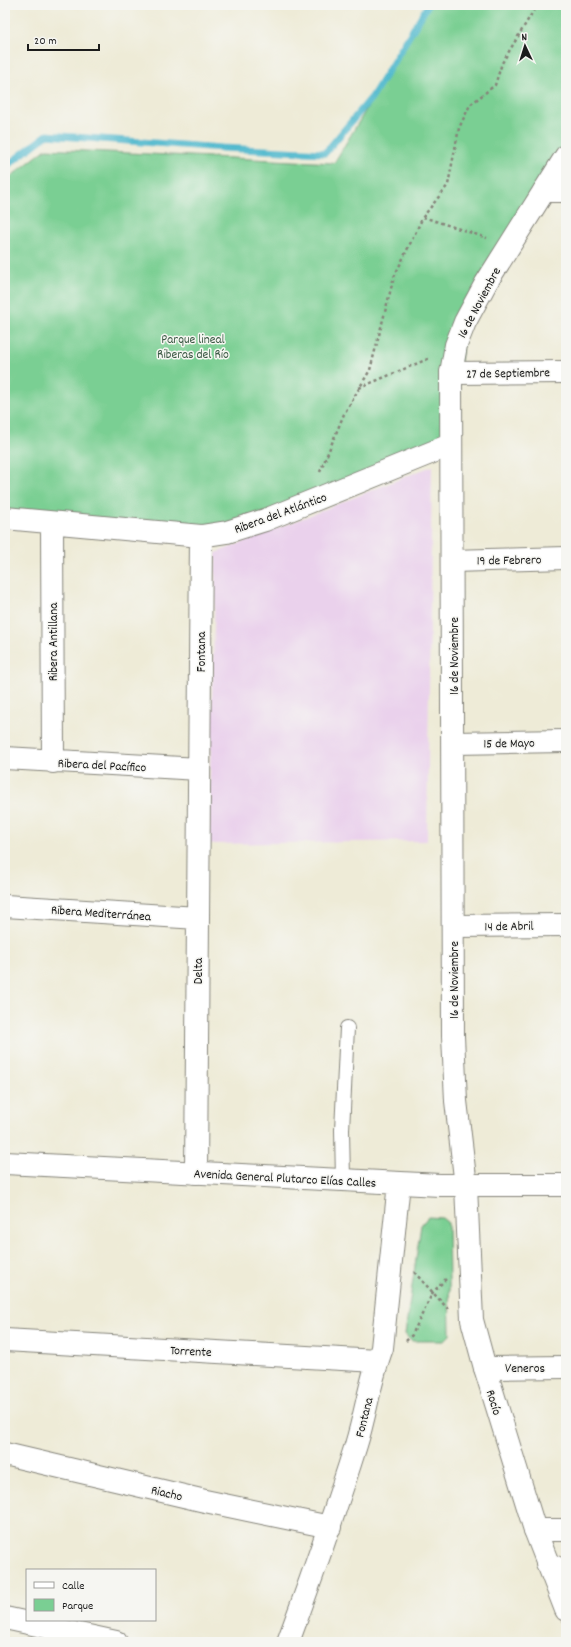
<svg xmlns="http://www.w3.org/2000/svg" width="571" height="1647" font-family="Dekko,sans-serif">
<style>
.built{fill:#ead1ec}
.green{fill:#7acf93;stroke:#4b7658}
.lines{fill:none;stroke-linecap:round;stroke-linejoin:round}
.stream{stroke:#51b9ce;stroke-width:7}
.lane-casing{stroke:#85847a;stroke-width:16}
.street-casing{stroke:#85847a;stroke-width:24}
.secondary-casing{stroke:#85847a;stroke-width:24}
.path{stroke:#85847a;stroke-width:2.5;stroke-dasharray:3 3;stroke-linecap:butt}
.lane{stroke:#fff;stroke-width:14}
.street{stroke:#fff;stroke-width:22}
.secondary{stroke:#fff;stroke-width:22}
.labels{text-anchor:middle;stroke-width:3;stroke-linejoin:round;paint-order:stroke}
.street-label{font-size:13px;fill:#1c1c1c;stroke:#f6f6f2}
.park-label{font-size:13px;fill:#3d5b46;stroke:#f6f6f2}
</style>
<rect width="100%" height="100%" fill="#f6f6f2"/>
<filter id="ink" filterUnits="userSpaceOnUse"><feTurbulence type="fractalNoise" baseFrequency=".025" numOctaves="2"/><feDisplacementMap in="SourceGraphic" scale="8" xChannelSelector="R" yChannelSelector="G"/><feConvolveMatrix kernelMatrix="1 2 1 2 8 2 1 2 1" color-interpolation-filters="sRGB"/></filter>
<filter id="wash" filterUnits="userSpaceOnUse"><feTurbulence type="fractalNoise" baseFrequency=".012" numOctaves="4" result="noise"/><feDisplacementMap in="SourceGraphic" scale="16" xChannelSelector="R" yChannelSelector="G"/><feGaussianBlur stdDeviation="0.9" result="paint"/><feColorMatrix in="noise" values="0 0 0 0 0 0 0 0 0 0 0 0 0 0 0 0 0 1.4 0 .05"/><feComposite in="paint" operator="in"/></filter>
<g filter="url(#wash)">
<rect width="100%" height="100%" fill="#eeebd7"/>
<path class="built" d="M432,466L427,841L208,844L216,553Z"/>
<path class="green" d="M429,5H566V156L466,322L450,445L227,532L5,521V181L46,149L334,163Z
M428,1217L442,1218L448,1223L450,1335L444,1341H411L405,1334L421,1225Z"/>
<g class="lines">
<path class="stream" d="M5,167L47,135L222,148L325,153L372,97L428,5"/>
</g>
</g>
<g filter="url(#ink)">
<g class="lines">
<defs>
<path id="lane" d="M343,1180L342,1130L347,1028"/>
<path id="street" d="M544,191H566
M451,373L566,372
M5,518L201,536L227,532L265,520L450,445
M52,523L53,762
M452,561L566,558
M453,743L566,741
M5,758L199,769
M5,906L198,918
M453,926L566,925
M196,1173L201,536
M5,1340L377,1361
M485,1368L566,1367
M5,1454L205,1501L330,1527
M535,1530H566
M547,1563L566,1572
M5,1618L116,1642"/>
<path id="secondary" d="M566,156L486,283L465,322L456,345L451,373L453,1036L456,1101L466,1186L472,1320L485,1368L535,1530L566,1610
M5,1163L440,1185H566
M288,1642C312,1577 335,1512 356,1445C366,1413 370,1380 382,1348L399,1183"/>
</defs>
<use href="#lane" class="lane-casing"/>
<use href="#street" class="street-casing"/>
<use href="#secondary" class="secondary-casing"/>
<path class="path" d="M423,217L487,238
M359,388L430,358
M320,472L344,414L370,370L394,277L423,217L448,185L459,128L470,105L495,85L502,63L537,5
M414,1272L448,1309
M406,1341L412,1335L433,1292L446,1279"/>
<use href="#lane" class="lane"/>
<use href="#street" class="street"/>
<use href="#secondary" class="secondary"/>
</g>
</g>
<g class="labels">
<g class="street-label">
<text transform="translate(478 302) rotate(-62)" y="5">16 de Noviembre</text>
<text transform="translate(508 372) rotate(-1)" y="5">27 de Septiembre</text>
<text transform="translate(280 512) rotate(-20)" y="5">Ribera del Atlántico</text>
<text transform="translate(509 559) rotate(-1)" y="5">19 de Febrero</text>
<text transform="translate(52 642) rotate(-90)" y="5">Ribera Antillana</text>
<text transform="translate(200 652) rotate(-90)" y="5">Fontana</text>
<text transform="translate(453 656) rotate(-90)" y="5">16 de Noviembre</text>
<text transform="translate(509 742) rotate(-1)" y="5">15 de Mayo</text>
<text transform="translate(102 764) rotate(3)" y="5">Ribera del Pacífico</text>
<text transform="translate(101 912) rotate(4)" y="5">Ribera Mediterránea</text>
<text transform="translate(509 925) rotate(-1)" y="5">14 de Abril</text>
<text transform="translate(197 971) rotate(-90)" y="5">Delta</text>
<text transform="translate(453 980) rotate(-90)" y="5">16 de Noviembre</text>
<text transform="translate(285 1177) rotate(3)" y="5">Avenida General Plutarco Elías Calles</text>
<text transform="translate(191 1350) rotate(3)" y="5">Torrente</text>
<text x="525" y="1372">Veneros</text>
<text transform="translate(495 1402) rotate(73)" y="5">Rocío</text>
<text transform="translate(363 1417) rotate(-76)" y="5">Fontana</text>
<text transform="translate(167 1492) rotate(13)" y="5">Riacho</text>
</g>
<g class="park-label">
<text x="193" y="343">Parque lineal<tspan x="193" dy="15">Riberas del Río</tspan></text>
</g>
</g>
<rect width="571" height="1647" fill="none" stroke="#f6f6f2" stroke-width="20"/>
<rect x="26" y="1569" width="130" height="52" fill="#f6f6f2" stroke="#9f9f9c"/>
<rect x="34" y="1582" width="20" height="6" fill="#ffffff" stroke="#9f9f9c"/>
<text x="62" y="1589" font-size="12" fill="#1c1c1c">Calle</text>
<rect x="34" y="1599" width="20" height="12" fill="#7acf93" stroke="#9f9f9c"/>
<text x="62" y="1609" font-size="12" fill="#1c1c1c">Parque</text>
<g transform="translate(525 46) rotate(356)" stroke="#f6f6f2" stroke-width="3" paint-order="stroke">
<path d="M0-3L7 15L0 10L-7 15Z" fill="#1c1c1c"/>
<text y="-6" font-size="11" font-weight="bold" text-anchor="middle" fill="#1c1c1c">N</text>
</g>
<path d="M28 44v6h71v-6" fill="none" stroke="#1c1c1c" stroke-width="2"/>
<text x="34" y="44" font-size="12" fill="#1c1c1c" stroke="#f6f6f2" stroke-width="3" paint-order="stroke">20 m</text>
</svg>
